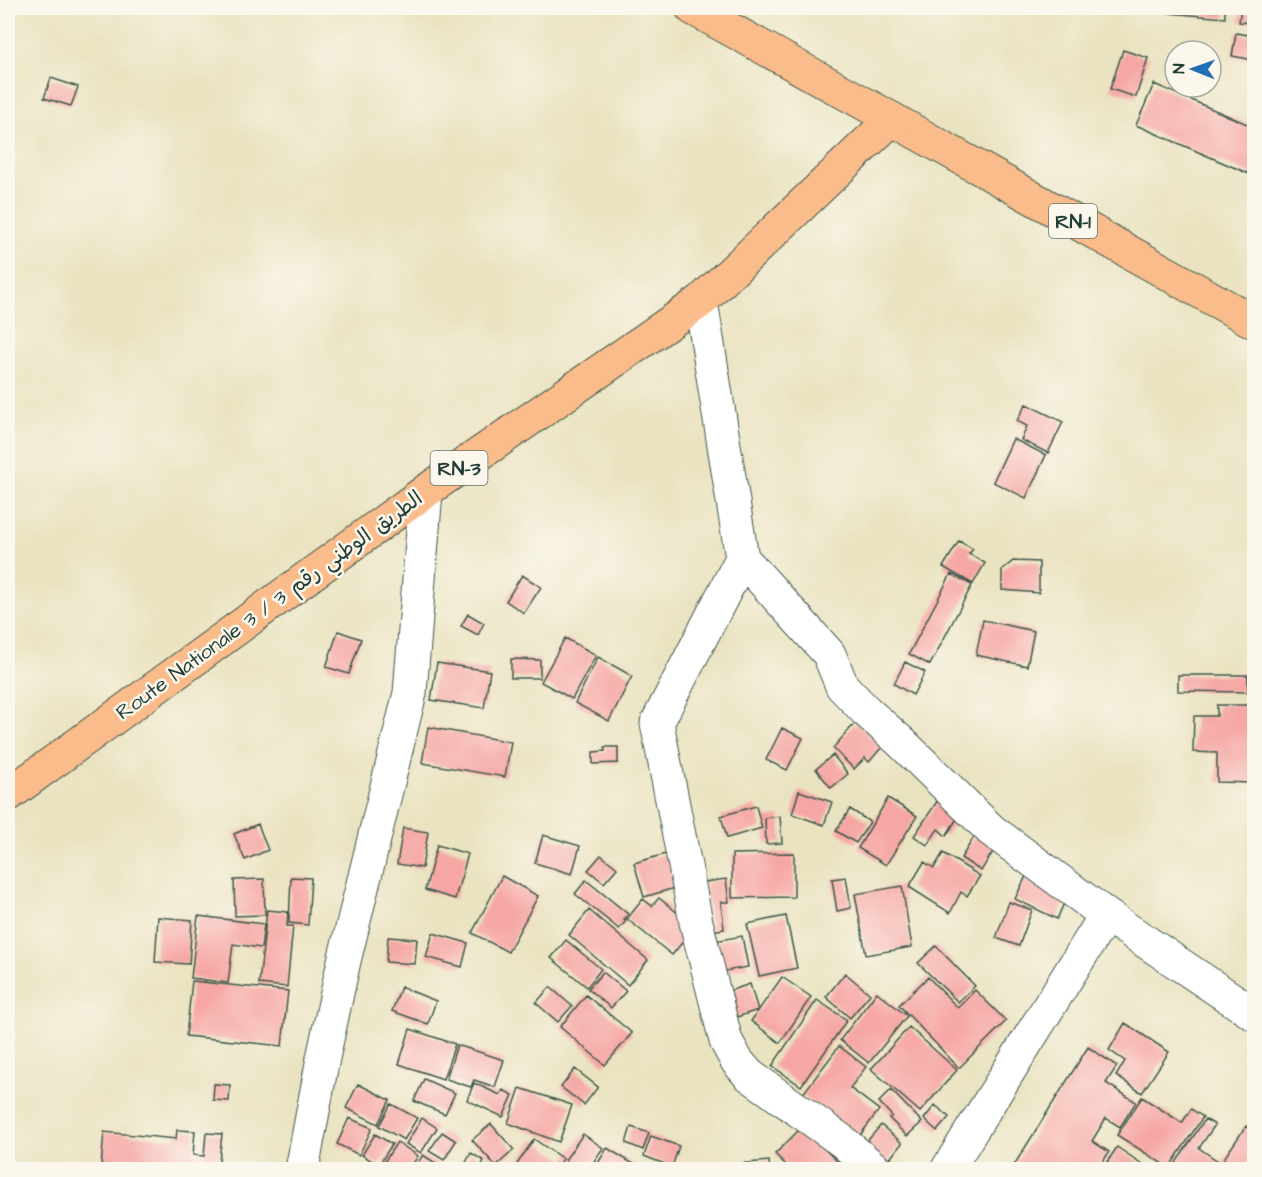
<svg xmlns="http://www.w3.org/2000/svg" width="1262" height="1177" font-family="'Architects Daughter','Playpen Sans Arabic',sans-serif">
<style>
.building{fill:#f6a7a5}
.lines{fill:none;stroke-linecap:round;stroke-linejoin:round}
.street-casing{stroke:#3d5649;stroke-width:35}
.primary-casing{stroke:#3d5649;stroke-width:35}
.highway-casing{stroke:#3d5649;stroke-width:35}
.street{stroke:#fff;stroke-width:33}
.primary{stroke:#fabc8b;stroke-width:33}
.highway{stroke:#fabc8b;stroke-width:33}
.labels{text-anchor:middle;stroke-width:5;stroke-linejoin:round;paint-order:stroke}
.shield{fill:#fbf7ec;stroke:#61756b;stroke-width:1.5}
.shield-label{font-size:20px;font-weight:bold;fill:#1f3d34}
.street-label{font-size:21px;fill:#1f3d34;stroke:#fbf7ec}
</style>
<rect width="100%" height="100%" fill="#fbf7ec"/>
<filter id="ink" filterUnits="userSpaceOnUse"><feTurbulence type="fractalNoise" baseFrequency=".0167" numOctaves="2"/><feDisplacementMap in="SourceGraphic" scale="12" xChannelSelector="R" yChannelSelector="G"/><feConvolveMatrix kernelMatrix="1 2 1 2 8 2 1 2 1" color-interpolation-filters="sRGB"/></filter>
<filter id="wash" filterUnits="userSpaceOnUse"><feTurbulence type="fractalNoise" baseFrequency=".008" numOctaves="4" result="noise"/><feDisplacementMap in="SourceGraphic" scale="24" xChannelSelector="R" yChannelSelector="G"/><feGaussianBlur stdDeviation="1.35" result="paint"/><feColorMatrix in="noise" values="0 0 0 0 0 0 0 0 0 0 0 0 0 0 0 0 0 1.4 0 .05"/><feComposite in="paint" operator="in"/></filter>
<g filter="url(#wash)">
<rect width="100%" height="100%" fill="#eae3c1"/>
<g id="blocks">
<path class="building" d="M1169,8H1225V18L1169,13Z
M1241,8H1254V23L1239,22Z
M1236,33L1254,36V60L1232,56Z
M1123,50L1148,58L1136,97L1110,89Z
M51,78L78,87L71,106L44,98Z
M1154,84L1254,127V176L1136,125Z
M1026,404L1063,422L1048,453L1021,440L1027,426L1017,421Z
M1013,439L1046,455L1026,498L993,482Z
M959,541L973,549L969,554L985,563L973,584L943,567Z
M1013,561L1039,562V593L1002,590V570Z
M951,574L972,585L930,665L909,654Z
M522,575L541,587L524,613L506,601Z
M468,614L484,623L478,635L461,626Z
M983,620L1034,631L1027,666L976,655Z
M338,631L361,639L349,674L326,667Z
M565,638L596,655L572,699L541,682Z
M598,657L632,676L609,721L575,703Z
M511,659L540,660V678H511Z
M905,662L925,672L913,695L894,684Z
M437,663L490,671L484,708L431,700Z
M1178,675H1248V692L1178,691Z
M1217,705H1254V783L1217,782V753L1193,752L1194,716H1217Z
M856,722L882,747L869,762L865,758L854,769L833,748Z
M428,727L511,742L505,777L422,763Z
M782,728L803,738L787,770L766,760Z
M605,747H618V763L593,764V752L605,751Z
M833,755L848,774L831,788L816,769Z
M799,791L832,802L824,825L792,814Z
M888,798L917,816L886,865L858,848Z
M938,800L960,814L946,836L938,829L927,845L914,836Z
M756,806L762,828L727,838L721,816Z
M850,809L870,822L856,843L836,831Z
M780,816L782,843L766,844L765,818Z
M258,824L268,850L245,860L234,834Z
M403,828L428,832L422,868L397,864Z
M979,829L999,842L981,871L961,858Z
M543,835L580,846L572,874L535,863Z
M437,845L468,854L455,899L425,890Z
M676,851L685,885L644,897L634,863Z
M794,853V897L732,898V854Z
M943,853L980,876L967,896L961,892L950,913L909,887L924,862L934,868Z
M601,855L617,868L604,883L588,870Z
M1027,874L1068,894L1057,919L1015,899Z
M502,876L538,896L508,952L472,933Z
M291,877L311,878L308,925L289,923Z
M846,877L851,908L837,911L832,879Z
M264,879L265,915L235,916L234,880Z
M726,879L729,902H721L724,929L711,931L705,882Z
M586,880L628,914L624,920L626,921L619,929L575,894Z
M902,886L912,947L866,955L855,894Z
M659,898L695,927L672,955L627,919L643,899L652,906Z
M1009,902L1032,910L1019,946L996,938Z
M267,910L288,912L287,926H293L287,987L259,984Z
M589,910L648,960L628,985L569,935Z
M198,916L264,924L261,948L233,944L228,983L191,978Z
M786,916L797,968L759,976L747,924Z
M158,917L192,920L189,964L155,962Z
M433,933L468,943L462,967L426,957Z
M742,936L748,967L720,972L714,941Z
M388,937L417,939L415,964L386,962Z
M566,940L601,969L587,987L551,958Z
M936,946L975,986L958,1002L918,963Z
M603,972L626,991L611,1008L588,989Z
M845,973L870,994L850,1018L826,997Z
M782,977L811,997L780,1043L751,1021Z
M928,977L958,1008L975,990L1006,1021L959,1068L899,1005Z
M192,981L288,991L282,1046L186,1036Z
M750,984L758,1010L734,1018L726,992Z
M401,987L436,1001L428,1024L392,1011Z
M550,987L572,1006L558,1022L536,1003Z
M877,992L907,1016L869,1063L840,1040Z
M586,995L632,1033L605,1065L560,1027Z
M817,1000L847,1020L801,1086L772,1066Z
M1125,1023L1169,1052L1142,1093L1116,1076L1125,1061L1109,1050Z
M909,1027L957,1070L920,1112L871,1069Z
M410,1029L455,1044L443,1079L399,1064Z
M457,1045L504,1060L495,1087L474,1080L471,1087L446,1079Z
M839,1046L866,1067L850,1088L879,1110L858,1138L802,1095Z
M1088,1047L1117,1066L1106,1083L1136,1102L1120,1127L1106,1118L1092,1141L1109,1152L1098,1170H1011Z
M575,1069L598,1087L584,1105L561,1087Z
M424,1079L455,1093L445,1114L414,1101Z
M474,1083L500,1095L503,1090L513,1095L503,1117L467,1100Z
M214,1084L230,1085L229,1101L213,1100Z
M358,1084L390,1100L378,1124L346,1108Z
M520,1088L572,1105L559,1142L508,1123Z
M891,1090L922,1122L907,1136L889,1118L892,1116L879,1102Z
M1142,1097L1182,1123L1191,1109L1203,1117L1169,1168L1117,1135Z
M391,1104L417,1118L404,1140L379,1126Z
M935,1105L949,1117L937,1131L924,1119Z
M349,1118L372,1128L359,1155L337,1144Z
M422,1118L437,1128L421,1153L406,1144Z
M1205,1119L1215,1125L1199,1148L1221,1163L1246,1126L1254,1132V1152L1243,1170H1171Z
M491,1124L514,1150L496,1166L472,1140Z
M881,1125L902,1143L885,1165L863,1146Z
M631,1127L649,1133L643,1150L626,1143Z
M802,1127L842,1166L839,1170H791L775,1154Z
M177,1130L195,1131L193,1155L204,1156L206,1133L222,1134L218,1170H125L101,1168L104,1132L176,1139Z
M442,1132L456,1141L444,1160L429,1151Z
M375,1134L392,1144L379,1165L362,1155Z
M583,1134L603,1148L588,1170H580L565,1160Z
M651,1136L679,1146L672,1167L644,1156Z
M534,1139L563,1159L555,1170H513Z
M397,1142L418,1156L409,1170H379Z
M1117,1147L1151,1170H1102Z
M607,1148L640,1168L641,1166L648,1170H594Z
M471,1153L484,1161L479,1170H462Z
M423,1155L446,1170H413Z
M769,1161L770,1170H727L726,1165Z"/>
</g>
</g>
<g filter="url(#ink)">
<use href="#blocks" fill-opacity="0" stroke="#3d5649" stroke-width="1.5"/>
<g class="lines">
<defs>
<path id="street" d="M701,301L742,558L657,723L696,922L726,1041L737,1061L749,1075L842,1141L876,1170
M742,558L829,654L842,686L866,711L901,742L991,830L1106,915L1254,1014
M302,1170L323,1058L344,961L410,693L426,491
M947,1170L1106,915"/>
<path id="primary" d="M892,119L1254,322"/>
<path id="highway" d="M8,795L426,491L701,301L892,119L692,8"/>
</defs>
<use href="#street" class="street-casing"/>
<use href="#primary" class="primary-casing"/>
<use href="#highway" class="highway-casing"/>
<use href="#street" class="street"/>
<use href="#primary" class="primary"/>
<use href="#highway" class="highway"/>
</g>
</g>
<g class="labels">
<g class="shield">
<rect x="1049" y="204" width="48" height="34" rx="4.5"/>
<rect x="430.5" y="451" width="57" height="34" rx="4.5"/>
</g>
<g class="shield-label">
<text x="1073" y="228">RN-1</text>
<text x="459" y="475">RN-3</text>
</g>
<g class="street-label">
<text transform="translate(269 605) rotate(-36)" y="7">Route Nationale 3 / الطريق الوطني رقم 3</text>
</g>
</g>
<rect width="1262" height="1177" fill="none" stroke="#fbf7ec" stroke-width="30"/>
<g transform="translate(1193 69) rotate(271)"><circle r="28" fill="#fbf7ec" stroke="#a3ada2" stroke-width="1.5"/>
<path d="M0-4.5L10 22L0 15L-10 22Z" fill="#1f6fb2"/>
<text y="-9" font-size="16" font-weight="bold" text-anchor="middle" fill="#1f3d34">N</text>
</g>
</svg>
